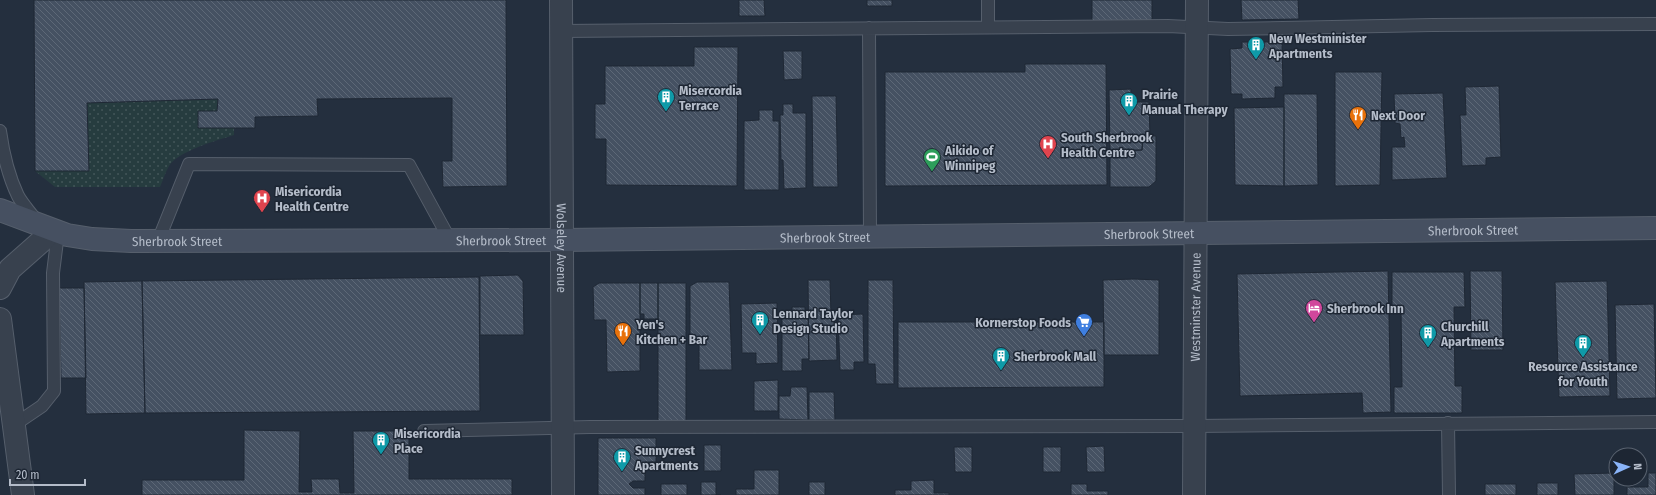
<svg xmlns="http://www.w3.org/2000/svg" width="1656" height="495" font-family="'Fira Sans Condensed',sans-serif">
<style>
.grass{fill:url(#grass-dots)}
.building{fill:url(#building-back-hatch);stroke:#1f2835}
.lines{fill:none;stroke-linecap:round;stroke-linejoin:round}
.service-casing{stroke:#565f6c;stroke-width:14}
.minor-casing{stroke:#565f6c;stroke-width:24}
.secondary-casing{stroke:#565f6c;stroke-width:24}
.service{stroke:#38414e;stroke-width:12}
.minor{stroke:#38414e;stroke-width:22}
.secondary{stroke:#465061;stroke-width:22}
.labels{text-anchor:middle;stroke-width:3;stroke-linejoin:round;paint-order:stroke}
.poi-label{font-size:13px;font-weight:bold;fill:#b4bcc9;stroke:#1d2633;text-anchor:start}
.street-label{font-size:13px;fill:#b4bcc9;stroke:#1d2633}
</style>
<defs>
<pattern id="grass-dots" width="8" height="8" patternUnits="userSpaceOnUse"><rect width="8" height="8" fill="#263c3f"/><path d="M2 2h.1M6 6h.1" fill="none" stroke="#435659" stroke-width="1.8" stroke-linecap="round"/></pattern>
<pattern id="building-back-hatch" width="6" height="6" patternUnits="userSpaceOnUse"><rect width="6" height="6" fill="#455162"/><path d="M-1 5l2 2M0 0l6 6M5-1l2 2" fill="none" stroke="#5d6877"/></pattern>
</defs>
<rect width="100%" height="100%" fill="#242f3e"/>
<path class="grass" d="M218,99L217,111H198V128H234V135C218,140 178,151 169,166C165,173 163,180 160,187H55L35,171H89L87,103Z"/>
<path class="building" d="M34,0H506L507,186L443,187L442,161H452V98L317,99L318,116L255,117V128H198V111H217L218,99L87,103L89,171H35Z
M739,0H764L765,16H739Z
M867,0H892V6H867Z
M1092,0H1152V23H1092Z
M1241,0H1298L1299,19L1242,20Z
M1242,42H1282L1283,87H1275V98L1242,99V94H1231L1230,49L1242,48Z
M694,47H738L737,186L606,185V139H595V104H605V66H694Z
M783,51H802V79L784,80Z
M1025,64H1106L1107,185L885,186V72H1025Z
M1335,72H1382L1380,185L1335,186Z
M1499,86L1501,157L1486,158V165L1462,166L1460,115H1466L1465,87Z
M1131,89V102H1149L1150,135H1143L1142,150L1110,151L1109,90Z
M1443,93L1447,178L1392,180V147H1405L1404,137L1401,138L1400,124L1395,123L1394,94Z
M1284,94H1317L1318,185L1284,186Z
M812,96H836L838,187H813Z
M783,104H793V113H806V188L784,189L783,160H781L780,115H783Z
M1284,107V186L1235,185L1234,108Z
M759,110H773V121H779V190H744V121L759,120Z
M1143,135L1156,136V181L1149,187H1110V151L1142,150Z
M1388,271L1391,412L1363,413L1362,393L1240,396L1237,274Z
M1470,271H1502L1503,350H1471Z
M1392,272H1464L1465,307H1454L1455,386H1462V413H1394V387H1402L1401,309H1392Z
M518,275L523,281L524,335H480V276Z
M479,277L480,411L145,413L142,281Z
M1134,279L1159,280V355H1104L1103,280Z
M808,280H830L831,315H836L837,360L809,361Z
M868,280H893L894,384H876L875,364H868Z
M142,281L145,413L86,414L84,282Z
M1607,281L1610,396L1559,397L1555,282Z
M697,282H729L732,370H699V343H690V286Z
M599,283H640V371L607,372L606,320H594L593,287Z
M640,283H658V319H644V314H640Z
M658,283H686V423L658,422Z
M59,288H84L86,378H61Z
M777,303L778,363L756,364V353H742L741,304Z
M1654,304L1656,398L1617,399L1615,305Z
M792,307H805V316H808L809,359H802V371H782V316H792Z
M863,314L864,362H854V370H840L838,315Z
M898,322H1104V387L898,388Z
M778,380V411H754V381Z
M791,387H807L808,420L779,419V396H790Z
M809,392H834L835,420H809Z
M244,430L300,431L299,492H312L311,479H339L340,493H354L353,431H409V479H512V495H142V480H244Z
M598,438H656V462H645V481H633L629,484L633,488H645V495H598Z
M704,445H721V471H704Z
M1104,446L1105,472H1087L1086,447Z
M954,447H972V472H955Z
M1043,447H1061V472H1043Z
M754,470H779V495H736V489H754Z
M1614,473V495H1575L1574,474Z
M1648,473H1656V495H1627V487H1648Z
M934,480V493H949V495H895V490H911V481Z
M701,482H716V495H721H701Z
M809,482H825V495H809Z
M1537,483H1558V495H1537Z
M661,484H687V495H661Z
M1071,484H1087V491H1108V495H1071Z
M1485,484H1516V495H1485Z"/>
<g class="lines">
<defs>
<path id="service" d="M988,0V27
M869,28L870,237
M561,31L1168,26L1228,29L1432,25L1656,24
M0,131C3,153 8,175 18,196C23,205 31,213 37,222
M158,241L189,164L409,165L450,240
M1448,423L1449,495
M14,425L42,406L54,391L53,273L58,233
M424,431L590,427L1195,426L1656,422"/>
<g id="minor">
<path id="s1" d="M561,0L563,495"/>
<path d="M0,288L10,269L53,231"/>
<path d="M0,319L23,495"/>
<path id="s2" d="M1194,495L1197,0"/>
</g>
<g id="secondary">
<path id="s3" d="M0,210L67,235L92,239L131,241L562,240L1656,228"/>
</g>
</defs>
<use href="#service" class="service-casing"/>
<use href="#minor" class="minor-casing"/>
<use href="#secondary" class="secondary-casing"/>
<use href="#service" class="service"/>
<use href="#minor" class="minor"/>
<use href="#secondary" class="secondary"/>
</g>
<defs>
<symbol id="building-pin" viewBox="-11 -11 22 30"><path d="M0 17L-7.5 6A9.5 9.5 0 1 1 7.5 6Z" fill="#0f9aa8" stroke="#1d2633"/><path d="M-4-6H4V6H1V3H-1V6H-4ZM-2.5-4.3h1.7v1.8h-1.7ZM.8-4.3h1.7v1.8H.8ZM-2.5-1h1.7V.8h-1.7ZM.8-1h1.7V.8H.8Z" fill="#fff"/></symbol>
<symbol id="restaurant-pin" viewBox="-11 -11 22 30"><path d="M0 17L-7.5 6A9.5 9.5 0 1 1 7.5 6Z" fill="#e8710a" stroke="#1d2633"/><path d="M-5-6h1v4h1v-4h1v4h1v-4h1v5L-1.5 .5V6h-2V.5L-5-1ZM5-6V6H3V1.5H1.5Q1.5-4 5-6Z" fill="#fff"/></symbol>
<symbol id="hospital-pin" viewBox="-11 -11 22 30"><path d="M0 17L-7.5 6A9.5 9.5 0 1 1 7.5 6Z" fill="#e0444e" stroke="#1d2633"/><path d="M-5-5h3v3.5h4V-5h3V5h-3V1.5h-4V5h-3Z" fill="#fff"/></symbol>
<symbol id="stadium-pin" viewBox="-11 -11 22 30"><path d="M0 17L-7.5 6A9.5 9.5 0 1 1 7.5 6Z" fill="#2e9e5b" stroke="#1d2633"/><path d="M0-5a6.5 5 0 1 0 0 10a6.5 5 0 1 0 0-10ZM-3.5-1.8h7v3.6h-7Z" fill="#fff"/></symbol>
<symbol id="hotel-pin" viewBox="-11 -11 22 30"><path d="M0 17L-7.5 6A9.5 9.5 0 1 1 7.5 6Z" fill="#d1479c" stroke="#1d2633"/><path d="M-6-4.5h1.5V1H6V5H4.5V3h-9V5H-6ZM-4 0a1.8 1.8 0 1 1 3.6 0ZM.5 0V-2.5h3Q6-2.5 6 0Z" fill="#fff"/></symbol>
<symbol id="supermarket-pin" viewBox="-11 -11 22 30"><path d="M0 17L-7.5 6A9.5 9.5 0 1 1 7.5 6Z" fill="#3f7fe0" stroke="#1d2633"/><path d="M-6-5.5h2.5l.6 2H6L4.5 2H-2.5L-4.4-4H-6ZM-1.5 3.2a1.3 1.3 0 1 0 .1 0ZM3 3.2a1.3 1.3 0 1 0 .1 0Z" fill="#fff"/></symbol>
</defs>
<g fill-rule="evenodd">
<use href="#building-pin" x="1246" y="35" width="20" height="27"/>
<use href="#building-pin" x="656" y="87" width="20" height="27"/>
<use href="#building-pin" x="1119" y="91" width="20" height="27"/>
<use href="#restaurant-pin" x="1348" y="105" width="20" height="27"/>
<use href="#hospital-pin" x="1038" y="134" width="20" height="27"/>
<use href="#stadium-pin" x="922" y="147" width="20" height="27"/>
<use href="#hospital-pin" x="252" y="188" width="20" height="27"/>
<use href="#hotel-pin" x="1304" y="298" width="20" height="27"/>
<use href="#building-pin" x="750" y="310" width="20" height="27"/>
<use href="#supermarket-pin" x="1074" y="312" width="20" height="27"/>
<use href="#restaurant-pin" x="613" y="321" width="20" height="27"/>
<use href="#building-pin" x="1418" y="323" width="20" height="27"/>
<use href="#building-pin" x="1573" y="333" width="20" height="27"/>
<use href="#building-pin" x="991" y="346" width="20" height="27"/>
<use href="#building-pin" x="371" y="430" width="20" height="27"/>
<use href="#building-pin" x="612" y="447" width="20" height="27"/>
</g>
<g class="labels">
<g class="poi-label">
<text x="1269" y="43">New Westminister<tspan x="1269" dy="15">Apartments</tspan></text>
<text x="679" y="95">Misercordia<tspan x="679" dy="15">Terrace</tspan></text>
<text x="1142" y="99">Prairie<tspan x="1142" dy="15">Manual Therapy</tspan></text>
<text x="1371" y="120">Next Door</text>
<text x="1061" y="142">South Sherbrook<tspan x="1061" dy="15">Health Centre</tspan></text>
<text x="945" y="155">Aikido of<tspan x="945" dy="15">Winnipeg</tspan></text>
<text x="275" y="196">Misericordia<tspan x="275" dy="15">Health Centre</tspan></text>
<text x="1327" y="313">Sherbrook Inn</text>
<text x="773" y="318">Lennard Taylor<tspan x="773" dy="15">Design Studio</tspan></text>
<text x="1071" y="327" text-anchor="end">Kornerstop Foods</text>
<text x="636" y="329">Yen's<tspan x="636" dy="15">Kitchen + Bar</tspan></text>
<text x="1441" y="331">Churchill<tspan x="1441" dy="15">Apartments</tspan></text>
<text x="1014" y="361">Sherbrook Mall</text>
<text x="1583" y="371" text-anchor="middle">Resource Assistance<tspan x="1583" dy="15">for Youth</tspan></text>
<text x="394" y="438">Misericordia<tspan x="394" dy="15">Place</tspan></text>
<text x="635" y="455">Sunnycrest<tspan x="635" dy="15">Apartments</tspan></text>
</g>
<g class="street-label">
<text dy="5" stroke="none"><textPath href="#s3" startOffset="1478">Sherbrook Street</textPath></text>
<text dy="5" stroke="none"><textPath href="#s3" startOffset="1154">Sherbrook Street</textPath></text>
<text dy="5" stroke="none"><textPath href="#s3" startOffset="830">Sherbrook Street</textPath></text>
<text dy="5" stroke="none"><textPath href="#s3" startOffset="506">Sherbrook Street</textPath></text>
<text dy="5" stroke="none"><textPath href="#s3" startOffset="182">Sherbrook Street</textPath></text>
<text dy="5" stroke="none"><textPath href="#s1" startOffset="248">Wolseley Avenue</textPath></text>
<text dy="5" stroke="none"><textPath href="#s2" startOffset="188">Westminster Avenue</textPath></text>
</g>
</g>
<g transform="translate(1628 467) rotate(87)"><circle r="19" fill="#1d2633" stroke="#59626f"/>
<path d="M0-3L7 15L0 10L-7 15Z" fill="#8ab4f8"/>
<text y="-6" font-size="11" font-weight="bold" text-anchor="middle" fill="#b4bcc9">N</text>
</g>
<path d="M10 479v6h75v-6" fill="none" stroke="#b4bcc9" stroke-width="2"/>
<text x="16" y="479" font-size="12" fill="#b4bcc9" stroke="#1d2633" stroke-width="3" paint-order="stroke">20 m</text>
</svg>
